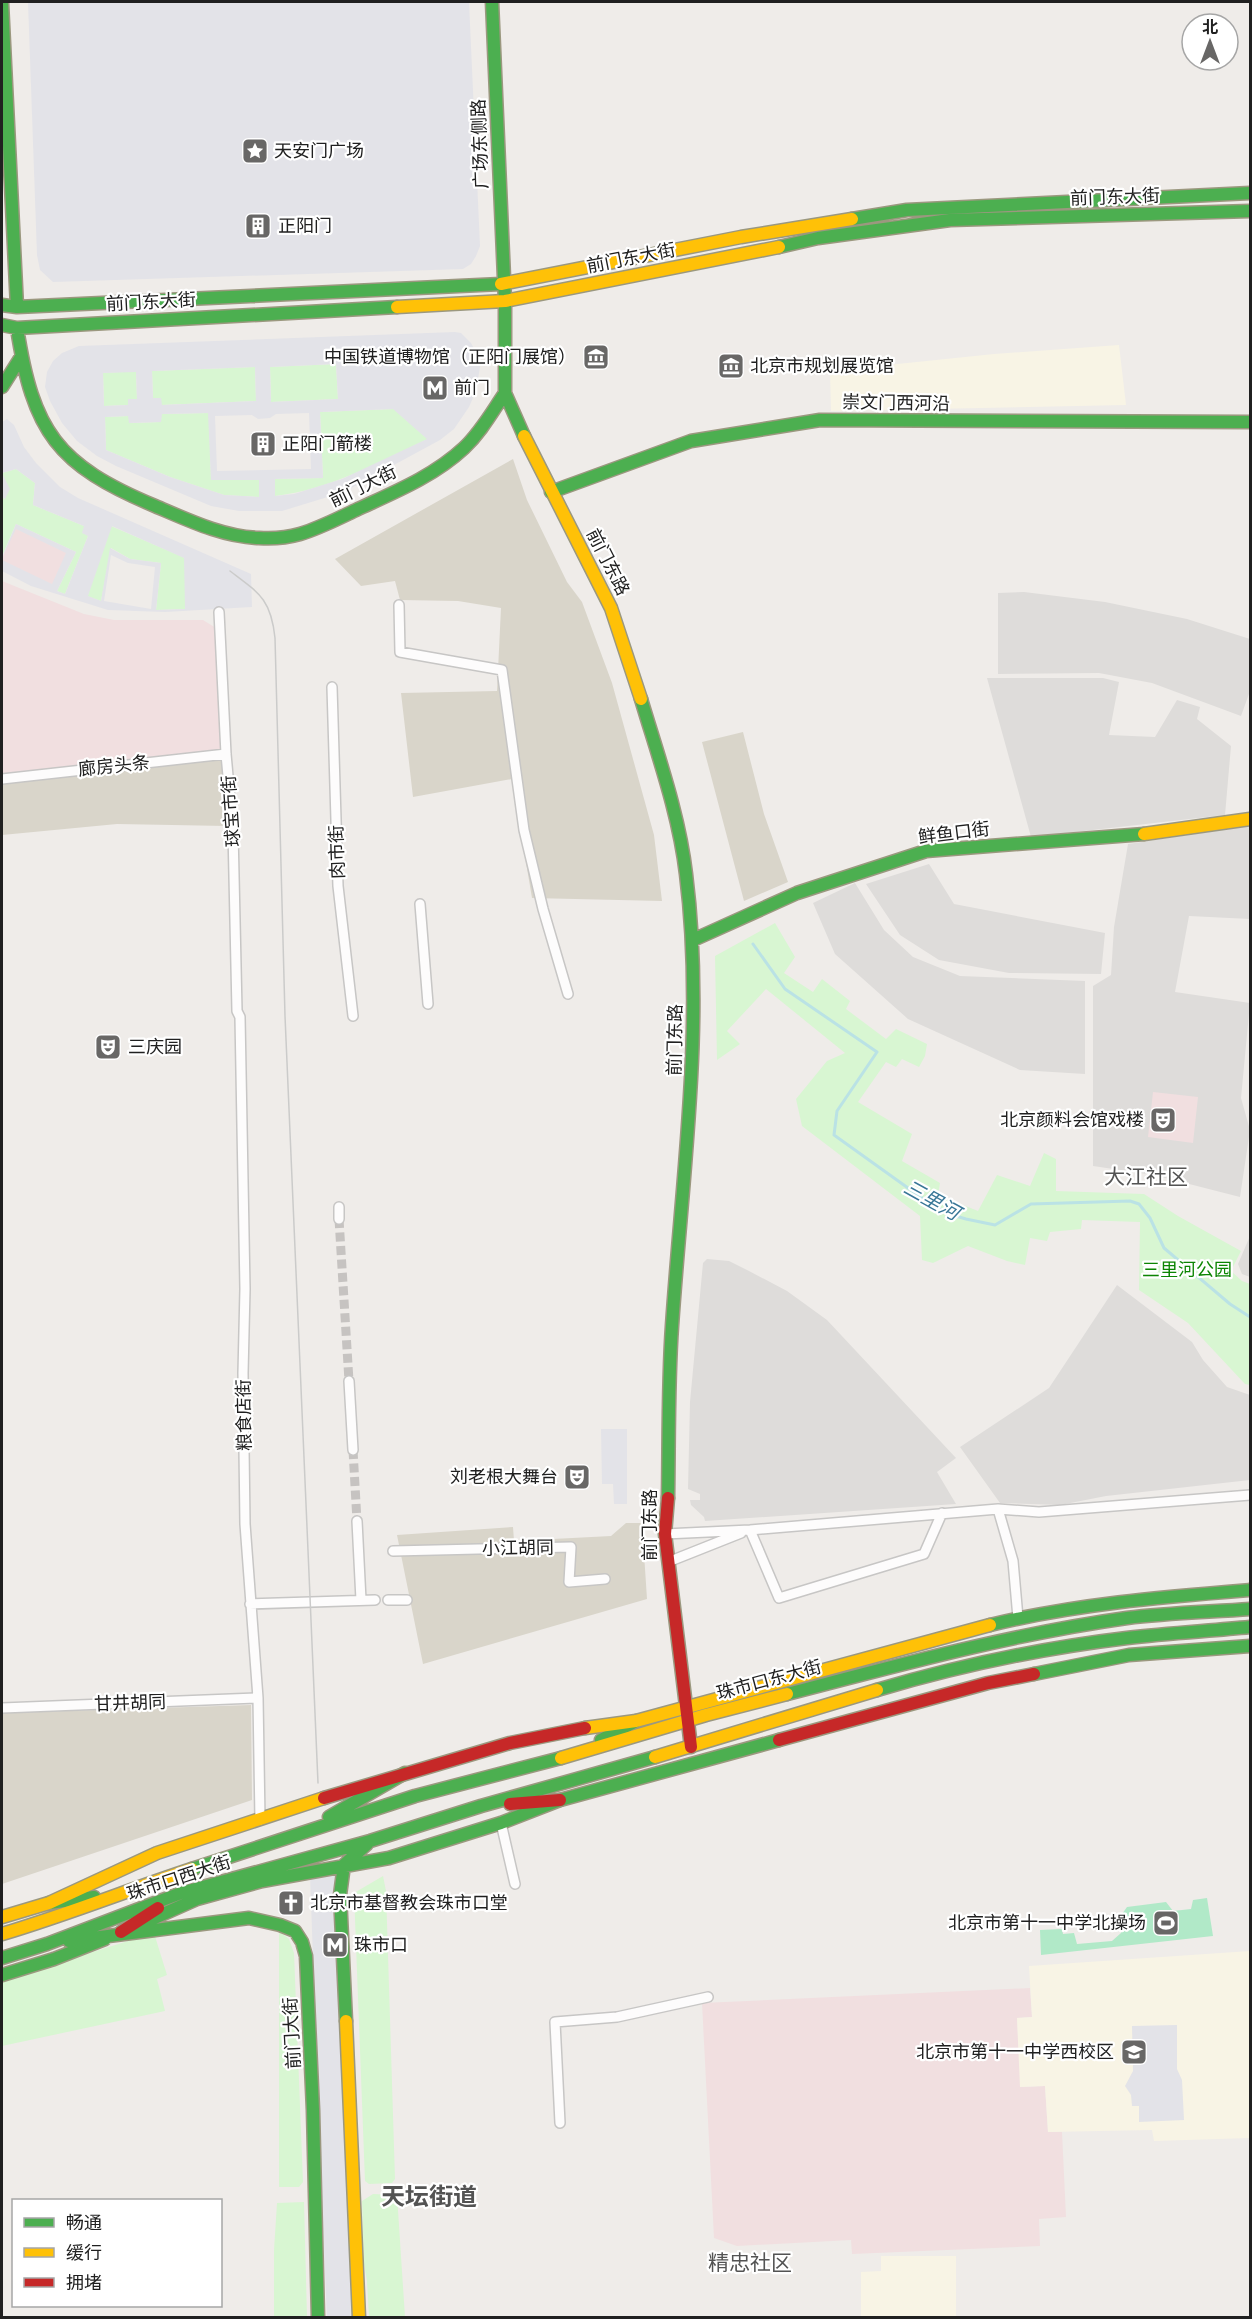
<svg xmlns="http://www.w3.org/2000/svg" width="1252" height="2319" font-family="Inter,'Noto Sans SC',sans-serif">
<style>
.residential{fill:#dedcda}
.commercial{fill:#f1dfe0}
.education{fill:#f8f4e5}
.construction{fill:#d9d5ca}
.park{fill:#d8f6d2}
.pitch{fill:#b1e9c8}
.plaza{fill:#e3e3e8;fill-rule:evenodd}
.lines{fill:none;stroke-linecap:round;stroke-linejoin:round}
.stream{stroke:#bae2e5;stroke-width:3}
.street-tunnel{stroke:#c6c3c1;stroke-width:9;stroke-dasharray:9 4.5;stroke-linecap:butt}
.street-casing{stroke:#c7c6c5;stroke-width:12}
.fast-casing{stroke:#9b987f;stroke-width:15}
.slow-casing{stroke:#9b987f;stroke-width:15}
.jam-casing{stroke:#9b987f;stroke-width:15}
.street{stroke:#fdfcfc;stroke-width:9}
.fast{stroke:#4caf50;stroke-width:12}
.slow{stroke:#ffc107;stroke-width:12}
.jam{stroke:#c62828;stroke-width:12}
.tram{stroke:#cbcbca;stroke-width:1.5}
.labels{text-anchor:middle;stroke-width:4.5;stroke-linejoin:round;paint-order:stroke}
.street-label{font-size:18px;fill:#202020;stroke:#fff}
.poi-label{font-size:18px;fill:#202020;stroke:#fff;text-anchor:start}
.park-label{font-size:18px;fill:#0c8503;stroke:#fff}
.water-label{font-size:20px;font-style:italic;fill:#397797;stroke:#fff}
.quarter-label{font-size:21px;fill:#535353;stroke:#fff}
.district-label{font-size:24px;font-weight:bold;fill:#535353;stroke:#fff}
</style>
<rect width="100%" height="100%" fill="#efece9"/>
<path class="residential" d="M1024,592L1105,602L1187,619L1250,639V691L1241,716L1152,683L1099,673L998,674V593Z
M987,678H1103L1119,682L1109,735L1155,737L1177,700L1200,707L1197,719L1231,746L1225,815L1031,837Z
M1250,826V919L1189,916L1175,992L1250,1003L1241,1098L1250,1130L1240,1197L1154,1175L1093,1166V986L1111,975L1114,927L1128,844Z
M929,864L954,904L1105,933L1101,974L1009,973L939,960L900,935L866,884Z
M855,883L884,930L913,957L960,976L1085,981V1074L1020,1070L908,1019L835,954L813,903Z
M1250,1236V1277L1242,1274L1238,1264Z
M707,1259L729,1261L749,1271L787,1291L827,1320L956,1458L937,1472L956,1504L705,1521L704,1517L691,1505L690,1500H700V1494L688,1489L690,1402L703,1263Z
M1117,1285L1192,1342L1203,1360L1227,1387L1250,1395V1480L1106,1496L1060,1505L1000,1503L960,1447L1049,1388Z"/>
<path class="commercial" d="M16,526L74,552L56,592L2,569V559Z
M2,581L84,614L114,620H203L216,628L224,751L2,776Z
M1153,1092L1198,1097L1193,1143L1148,1137Z
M1030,1988L1032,2017L1017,2018L1021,2087L1045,2086L1048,2132H1062L1066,2217L1039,2219L1040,2246L852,2254L851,2240L737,2246L714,2238L702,2003Z"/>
<path class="education" d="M1119,345L1126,405L831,411L830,371L994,354Z
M1250,1951V2138L1154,2141L1152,2130L1048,2132L1045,2086L1020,2087L1017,2018L1032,2017L1029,1966Z
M881,2256H956V2316H861V2272L881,2271Z"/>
<path class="construction" d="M513,459L527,500L567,582L582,602L612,683L654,835L662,901L532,898L512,779L413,797L401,693L497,691L501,608L458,601L400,600L395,581L361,586L335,559Z
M743,732L764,814L788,882L744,901L702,742Z
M223,757L227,826L117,824L2,835V783Z
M626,1523H642L647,1599L423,1664L397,1535L513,1527L514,1541L611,1536Z
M251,1705L252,1800L2,1884V1713Z"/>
<path class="park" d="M336,364L338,399L271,402L270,367Z
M255,367L256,401L161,405L153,399L152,371Z
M136,371L137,399L128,405L104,406L103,373Z
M394,409L428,439C379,462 329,490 275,496L274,479L323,478L320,412Z
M209,413L211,480H259L260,497L224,495L170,477L106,450L105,417L129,416L130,423L161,422V414Z
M16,469L35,483L33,505L84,526L88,536L65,594L57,591L76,552L16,524L2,556V497L5,499L2,473Z
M111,526L185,558V609L156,610L161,563L130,559L111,548L101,601L87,596Z
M775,923L795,957L784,973L813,992L822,979L850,1001L846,1009L886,1039L896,1029L927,1044L925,1056L919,1067L902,1059L896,1067L886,1062L858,1102L912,1134L902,1161L940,1183L938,1195L978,1211L997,1175L1030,1186L1044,1153L1056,1159V1191L1144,1194L1178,1216L1241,1251L1231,1271L1242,1281L1250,1284V1385L1245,1384L1188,1323L1139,1290L1140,1222L1082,1220L1081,1229L1050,1232L1047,1241L1030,1238L1025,1265L1007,1261L968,1246L933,1263L922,1260L920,1216L802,1126L796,1099L827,1061L845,1053L766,989L727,1031L740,1044L717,1060L715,956Z
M383,1876L386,1891L395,2179L392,2183L369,2184L365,2181L354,1893Z
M279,1931L289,1939L294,1953L303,2182L299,2187H279Z
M154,1933L167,1975L157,1979L165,2011L2,2046V1980Z
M373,2194L397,2195L405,2317H369L367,2281L364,2264L362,2201Z
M304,2202L307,2317H274V2250L277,2203Z"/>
<path class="pitch" d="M1207,1898L1213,1936L1041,1955L1040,1930L1062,1929L1063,1934L1074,1933L1077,1944L1112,1941L1121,1933L1120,1917L1127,1907L1166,1902L1173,1911L1191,1909L1193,1900Z"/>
<path class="plaza" d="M28,2H469L480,246L476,256L471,264L463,269L53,282L40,270L37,255Z
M455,332L461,333L471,343L479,358L480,367L476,391L469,407L454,429L440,440L344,492L282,511H239L211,506L116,466L97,456L77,441L62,423L50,401L45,387L47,372L53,361L62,353L79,346ZM336,364L338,399L271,402L270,367ZM255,367L256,401L162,405L161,398H153L152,371ZM136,372L137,399H128V405L104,406L103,373ZM393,409L427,439L342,479L294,494L275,496V479L323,478L320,412ZM208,413L211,480H259V497L224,495L170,477L106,450L105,417L128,416L129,423L161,422L162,414ZM309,413L311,469L217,471L215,416L252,415L258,419L270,418L276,414Z
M7,419L14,425L24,447L36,463L60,487L78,498L251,574L252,607L165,612L108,610L31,586L2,571V560L52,584L66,553L16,529L2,558L16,524L76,552L57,591L65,594L88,536L82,533L84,526L33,505L35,483L16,469L2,473L10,489L5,499L2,497V422ZM112,526L184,558L185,609L156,610L161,563L130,559L110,548L101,601L88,596ZM111,555L128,563L155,567L151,609L104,601Z
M601,1429H627V1504H614L613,1484H602Z
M335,1873L352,2317H327L321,2188L310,1874Z
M1177,2025V2069L1182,2080L1184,2120L1139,2122V2106H1132L1131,2095L1125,2086L1133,2071L1132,2026Z"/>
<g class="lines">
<path class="stream" d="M753,944L785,989L877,1052L837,1111L834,1135L922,1198L949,1214L966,1219L995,1225L1031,1204L1130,1201L1139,1204L1150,1218L1164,1248L1230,1304L1250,1317"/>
<path class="street-tunnel" d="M339,1219L349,1381
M353,1450L357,1521"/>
<defs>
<path id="street" d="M399,605L400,652L502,670L524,830L543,909L568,994
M219,612L226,754L233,831L237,1011L240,1017L245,1289L243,1373L245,1524L258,1698L260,1820
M332,687L338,886L353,1016
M2,779L226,754
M420,904L428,1004
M339,1207V1219
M349,1381L353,1450
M998,1509L1013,1561L1018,1618
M357,1521L361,1600
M750,1530L779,1598L924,1554L942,1513
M665,1534L750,1530L998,1509L1039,1512L1250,1495
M393,1551L571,1547L569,1582L605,1579
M668,1562L741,1533
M388,1600H407
M250,1604L375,1600
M2,1708L258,1698
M501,1823L515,1884
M560,2123L555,2022L617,2017L708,1997"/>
<path id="fast" d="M492,2L505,301V393L524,436
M2,3L17,307
M852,219L907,210L1250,193
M779,247L818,238L950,220L1250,211
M2,305L17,307L501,284
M2,325L17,328L397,307
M17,328C33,432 57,465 155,506C188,520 223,537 259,538C273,539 286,538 300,534C320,528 339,518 358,509C395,492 434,476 464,448C481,432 492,412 505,393
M2,387L21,357
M551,492L691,441L820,420L1250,422
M641,699C658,756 679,814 686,874C705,1024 682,1176 672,1326C668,1383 669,1440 668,1498
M693,940L797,893L926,851L1144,834
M990,1625C1075,1604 1163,1597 1250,1590
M1034,1674L1129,1655L1250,1646
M877,1690C958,1666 1043,1648 1127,1638C1168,1633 1209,1631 1250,1627
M787,1694C899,1665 1012,1634 1127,1618C1167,1613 1209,1612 1250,1609
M601,1740L636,1721
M329,1817L405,1773
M192,1869L415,1796L561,1758
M49,1903L94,1897
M141,1924L197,1899L262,1881L389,1858L501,1823L560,1800L779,1740
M69,1941L249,1918L280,1925L295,1931L302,1942L306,1956L313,2110L318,2318
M2,1958L47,1944L181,1893L370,1841L481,1806L655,1757
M2,1975L54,1959L105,1939
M346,2021L340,1895L344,1865L367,1844"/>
<path id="slow" d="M501,284L741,237L852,219
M397,307L505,301L779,247
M524,436L611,608L641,699
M1144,834L1250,819
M585,1728L636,1721L990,1625
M655,1757L877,1690
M561,1758L706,1715L787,1694
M2,1917L49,1903L157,1853L324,1798
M2,1934C66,1915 128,1890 192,1869
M346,2021L359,2318"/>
<path id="jam" d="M668,1498L665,1534L691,1747
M779,1740L988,1683L1034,1674
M324,1798L510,1743L585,1728
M510,1804L560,1800
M121,1932L158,1908"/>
</defs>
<use href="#street" class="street-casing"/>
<use href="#fast" class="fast-casing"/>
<use href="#slow" class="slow-casing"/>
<use href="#jam" class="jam-casing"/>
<use href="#street" class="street"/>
<use href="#fast" class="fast"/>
<use href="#slow" class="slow"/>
<use href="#jam" class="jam"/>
<path class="tram" d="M230,571C259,593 271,599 275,638L285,1016L318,1783"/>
</g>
<defs>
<symbol id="sight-square" viewBox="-11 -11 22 22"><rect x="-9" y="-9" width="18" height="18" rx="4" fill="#686766" stroke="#fff"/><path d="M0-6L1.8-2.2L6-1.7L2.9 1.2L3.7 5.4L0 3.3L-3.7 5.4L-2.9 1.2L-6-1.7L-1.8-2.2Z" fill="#fff"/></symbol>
<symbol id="building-square" viewBox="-11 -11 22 22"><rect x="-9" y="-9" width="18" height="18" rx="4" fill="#686766" stroke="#fff"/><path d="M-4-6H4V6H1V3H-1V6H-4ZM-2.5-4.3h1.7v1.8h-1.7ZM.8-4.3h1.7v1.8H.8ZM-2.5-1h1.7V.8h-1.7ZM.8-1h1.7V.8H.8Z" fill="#fff"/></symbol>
<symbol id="museum-square" viewBox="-11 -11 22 22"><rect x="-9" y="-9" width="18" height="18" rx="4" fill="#686766" stroke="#fff"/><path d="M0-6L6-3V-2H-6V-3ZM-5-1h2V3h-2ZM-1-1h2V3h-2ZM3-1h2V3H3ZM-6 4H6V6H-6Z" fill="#fff"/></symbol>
<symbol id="metro-square" viewBox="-11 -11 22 22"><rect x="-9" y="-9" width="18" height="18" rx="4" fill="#686766" stroke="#fff"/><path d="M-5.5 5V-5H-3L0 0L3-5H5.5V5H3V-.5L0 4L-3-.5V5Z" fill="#fff"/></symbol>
<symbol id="theatre-square" viewBox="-11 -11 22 22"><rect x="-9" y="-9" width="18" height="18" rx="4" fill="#686766" stroke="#fff"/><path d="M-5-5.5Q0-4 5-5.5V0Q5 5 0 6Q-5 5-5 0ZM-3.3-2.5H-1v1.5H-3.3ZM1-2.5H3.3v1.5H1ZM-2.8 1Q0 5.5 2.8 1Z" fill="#fff"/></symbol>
<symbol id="church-square" viewBox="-11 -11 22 22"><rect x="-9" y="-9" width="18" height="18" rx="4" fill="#686766" stroke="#fff"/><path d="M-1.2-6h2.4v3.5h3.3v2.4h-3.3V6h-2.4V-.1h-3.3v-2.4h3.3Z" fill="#fff"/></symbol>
<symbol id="stadium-square" viewBox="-11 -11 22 22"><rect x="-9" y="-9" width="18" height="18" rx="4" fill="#686766" stroke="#fff"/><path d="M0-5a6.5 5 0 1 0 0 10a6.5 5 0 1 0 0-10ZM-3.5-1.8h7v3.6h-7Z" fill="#fff"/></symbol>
<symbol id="school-square" viewBox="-11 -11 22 22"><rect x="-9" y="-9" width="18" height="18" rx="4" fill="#686766" stroke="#fff"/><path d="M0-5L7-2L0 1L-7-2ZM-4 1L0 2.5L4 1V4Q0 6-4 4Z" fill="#fff"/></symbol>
</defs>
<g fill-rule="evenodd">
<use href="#sight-square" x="240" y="136" width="30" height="30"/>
<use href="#building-square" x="243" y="211" width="30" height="30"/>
<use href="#museum-square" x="581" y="342" width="30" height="30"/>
<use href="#museum-square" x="716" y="351" width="30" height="30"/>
<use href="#metro-square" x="420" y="373" width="30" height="30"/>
<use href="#building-square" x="248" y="429" width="30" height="30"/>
<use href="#theatre-square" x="93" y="1032" width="30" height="30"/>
<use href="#theatre-square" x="1148" y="1105" width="30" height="30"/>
<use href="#theatre-square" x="562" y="1462" width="30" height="30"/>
<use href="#church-square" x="276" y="1888" width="30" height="30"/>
<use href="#stadium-square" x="1151" y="1908" width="30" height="30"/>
<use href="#metro-square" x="320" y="1930" width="30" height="30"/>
<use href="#school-square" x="1119" y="2037" width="30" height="30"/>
</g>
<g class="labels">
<g class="street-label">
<text transform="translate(480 144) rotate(-92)" y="6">广场东侧路</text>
<text transform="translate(1115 197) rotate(-2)" y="6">前门东大街</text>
<text transform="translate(631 258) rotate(-11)" y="6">前门东大街</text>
<text transform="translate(151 302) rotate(-3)" y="6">前门东大街</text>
<text transform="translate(896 403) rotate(1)" y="6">崇文门西河沿</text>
<text transform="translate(363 486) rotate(-26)" y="6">前门大街</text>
<text transform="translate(608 562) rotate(63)" y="6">前门东路</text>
<text transform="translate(114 766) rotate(-6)" y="6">廊房头条</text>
<text transform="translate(231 811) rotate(-94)" y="6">球宝市街</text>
<text transform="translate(954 833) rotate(-7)" y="6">鲜鱼口街</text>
<text transform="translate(337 852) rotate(-92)" y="6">肉市街</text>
<text transform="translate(675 1040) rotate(-89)" y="6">前门东路</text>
<text transform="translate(244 1415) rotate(-91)" y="6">粮食店街</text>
<text transform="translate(650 1525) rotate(-90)" y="6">前门东路</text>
<text transform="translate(518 1548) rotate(-1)" y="6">小江胡同</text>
<text transform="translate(769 1680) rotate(-15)" y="6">珠市口东大街</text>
<text transform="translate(130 1703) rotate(-2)" y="6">甘井胡同</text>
<text transform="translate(179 1878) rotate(-18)" y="6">珠市口西大街</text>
<text transform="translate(292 2033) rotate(-93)" y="6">前门大街</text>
</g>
<g class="poi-label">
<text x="274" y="157">天安门广场</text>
<text x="278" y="232">正阳门</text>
<text x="576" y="363" text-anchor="end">中国铁道博物馆（正阳门展馆）</text>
<text x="750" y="372">北京市规划展览馆</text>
<text x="454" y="394">前门</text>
<text x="282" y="450">正阳门箭楼</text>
<text x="128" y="1053">三庆园</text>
<text x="1144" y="1126" text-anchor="end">北京颜料会馆戏楼</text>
<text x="558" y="1483" text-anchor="end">刘老根大舞台</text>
<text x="310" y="1909">北京市基督教会珠市口堂</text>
<text x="1146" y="1929" text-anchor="end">北京市第十一中学北操场</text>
<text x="354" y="1951">珠市口</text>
<text x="1114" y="2058" text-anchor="end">北京市第十一中学西校区</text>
</g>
<g class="park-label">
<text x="1187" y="1276">三里河公园</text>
</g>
<g class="water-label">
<text transform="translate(932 1200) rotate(29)" y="7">三里河</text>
</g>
<g class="quarter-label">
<text x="1146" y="1184">大江社区</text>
<text x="750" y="2270">精忠社区</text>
</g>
<g class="district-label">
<text x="429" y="2205">天坛街道</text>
</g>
</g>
<rect width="1252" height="2319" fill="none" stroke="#202020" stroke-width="6"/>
<rect x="12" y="2199" width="210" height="108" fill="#ffffff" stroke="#a6a6a6" stroke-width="1.5"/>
<rect x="24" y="2218" width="30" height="9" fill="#4caf50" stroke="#a6a6a6" stroke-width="1.5"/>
<text x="66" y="2229" font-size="18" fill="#202020">畅通</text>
<rect x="24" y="2248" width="30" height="9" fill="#ffc107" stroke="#a6a6a6" stroke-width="1.5"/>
<text x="66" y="2259" font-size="18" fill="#202020">缓行</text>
<rect x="24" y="2278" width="30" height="9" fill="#c62828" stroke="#a6a6a6" stroke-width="1.5"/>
<text x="66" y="2289" font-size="18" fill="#202020">拥堵</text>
<g transform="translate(1210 42)"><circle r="28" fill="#ffffff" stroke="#a6a6a6" stroke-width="1.5"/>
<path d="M0-4.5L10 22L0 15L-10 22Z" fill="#686766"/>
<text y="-9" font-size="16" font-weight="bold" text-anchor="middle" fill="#202020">北</text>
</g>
</svg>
